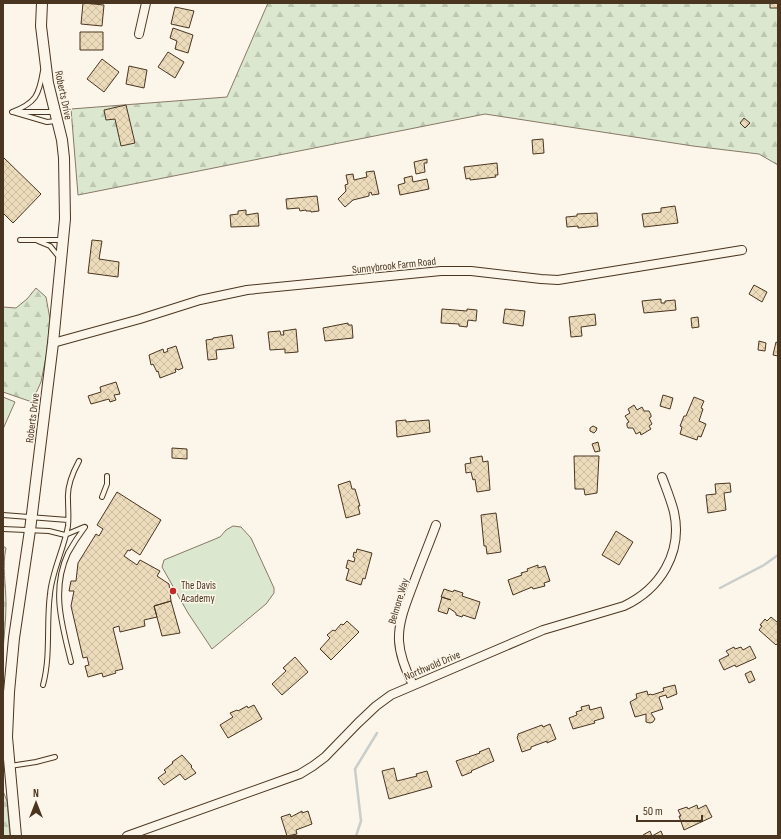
<svg xmlns="http://www.w3.org/2000/svg" width="781" height="839" font-family="'Sofia Sans Condensed',sans-serif">
<style>
.green{fill:#dce7d0;stroke:#887966}
.forest{fill:url(#forest-firs);stroke:#887966}
.lines{fill:none;stroke-linecap:round;stroke-linejoin:round}
.stream{stroke:#c9cecd;stroke-width:2.5}
.building{fill:url(#building-cross-hatch);stroke:#4a3520}
.service-casing{stroke:#4a3520;stroke-width:6}
.minor-casing{stroke:#4a3520;stroke-width:10}
.tertiary-casing{stroke:#4a3520;stroke-width:12}
.service{stroke:#fbf6e9;stroke-width:4}
.minor{stroke:#fbf6e9;stroke-width:8}
.tertiary{stroke:#fbf6e9;stroke-width:10}
.poi-dot{fill:#c62828;stroke:#fbf6e9;stroke-width:1.5}
.labels{text-anchor:middle;stroke-width:3;stroke-linejoin:round;paint-order:stroke}
.street-label{font-size:11px;fill:#4a3520;stroke:#fbf6e9}
.poi-label{font-size:11px;fill:#4a3520;stroke:#fbf6e9;text-anchor:start}
</style>
<defs>
<pattern id="forest-firs" width="22" height="20" patternUnits="userSpaceOnUse"><rect width="22" height="20" fill="#dce7d0"/><path d="M5 1l3.5 6h-7zM16 11l3.5 6h-7z" fill="#bec7b2"/></pattern>
<pattern id="building-cross-hatch" width="8" height="8" patternUnits="userSpaceOnUse"><rect width="8" height="8" fill="#ecdcbc"/><path d="M0 0l8 8M0 8l8-8" fill="none" stroke="#ccbda1"/></pattern>
</defs>
<rect width="100%" height="100%" fill="#fbf6e9"/>
<path class="green" d="M3,397L15,402L3,429Z
M233,526L241,527L251,538L274,588V593L266,604L212,649L188,613L162,567L164,560L220,537L226,530Z"/>
<path class="forest" d="M268,3H778V165L759,154L693,146L485,114L78,195L71,109L227,97Z
M36,288L46,297L50,319L47,352L41,382L32,402L3,392V307L16,308L27,299Z
M3,546L6,548C2,566 6,585 6,604C6,620 4,636 3,651Z
M3,791L7,801L10,836H3Z"/>
<g class="lines">
<path class="stream" d="M720,588L764,565L778,555
M356,836L361,821L355,769L377,733"/>
</g>
<path class="building" d="M83,3L104,5L102,26L81,24Z
M770,3H778V8H770Z
M175,7L194,11L189,28L171,24Z
M173,28L193,35L188,53L175,49L177,41L170,38Z
M80,32H103V50H80Z
M168,52L184,62L175,78L158,67Z
M102,59L119,72L104,92L87,79Z
M129,66L147,70L144,88L126,84Z
M126,105L135,143L121,146L115,119L106,120L104,110Z
M744,118L750,123L745,128L740,123Z
M543,139L544,153L533,154L532,140Z
M3,157L41,194L13,223L3,213Z
M427,159V163H424L425,172L416,174L414,162Z
M497,163L498,175H495L496,177L470,180V178L466,179L464,167Z
M374,171L379,194L372,195L371,192L369,193V196L353,200L345,207L338,199L346,191L345,185L348,184L346,175L353,174L354,180L367,177L366,172Z
M412,176L413,182L427,179L429,189L400,195L398,185L405,183L404,178Z
M317,196L319,211L311,212V211H306V210L300,211L299,208L287,209L286,199Z
M675,206L678,223L644,227L642,214L661,212V208Z
M246,210V215L258,213L259,226L231,227L230,215L238,214V211Z
M597,213L598,226L578,228V226L567,227L566,217L577,216V214Z
M92,240L102,241L99,259L119,262L118,277L88,273Z
M754,285L767,292L762,302L749,294Z
M661,299V303H665V301L675,300L676,310L644,313L642,301Z
M442,309L467,311V309L477,310L476,321L468,320L467,327L459,326V324L441,323Z
M505,309L525,311L523,326L503,323Z
M595,314L596,325L581,327L582,336L571,337L569,317Z
M698,317L699,327L692,328L691,318Z
M348,323V325H352L353,338L325,341L323,328Z
M296,329L298,352L285,353V349L270,350L268,332L280,331L281,335H284L283,331Z
M232,335L234,348L216,350L217,359L208,360L206,340L213,339V338Z
M759,341L766,343L765,351L758,350Z
M776,342L778,343V356L773,355Z
M176,346L183,368L178,370L177,369H175L176,372L160,378L158,371L157,372L153,364L151,365L149,355L163,349L164,353L168,351L167,349Z
M116,382L120,394L114,395L116,400L110,402L109,399L91,404L88,396L101,392L100,387Z
M663,395L673,398L670,409L660,406Z
M694,397L704,401L701,408L703,409L699,421L706,424L701,437L698,436L697,440L680,434L682,427L680,426L684,416H686Z
M634,405L637,410L642,407L644,411H649L651,415V417L649,418L652,424L649,426L651,429L641,435L640,432L636,434L633,428H628L627,426V423L629,422L625,416L630,413L628,409Z
M406,420V422L429,420L430,432L397,437L396,421Z
M593,426L597,428L596,431L594,433L590,431V428Z
M598,442L600,451L595,452L592,444Z
M172,448L187,449V459L172,458Z
M482,456L483,462L488,461L490,490L477,492L475,479L473,480L471,472L466,473L465,464L471,463L470,458Z
M574,456H599L597,493L585,495L584,489H575Z
M350,481L352,489H355L360,506H358L360,514L346,518L338,485Z
M730,483L731,492L724,493L726,510L708,513L706,495L716,494L715,484Z
M117,492L161,520L140,555L131,549L130,551L128,550L124,556L137,565L140,560L160,571L157,576L169,584L171,601L154,606L157,617L144,620L145,626L120,632L119,626L113,628L123,669L115,671L116,673L103,677L102,673L88,677L85,666L89,665L87,657L83,658L71,606L74,591H69L71,581H76L78,563L96,534L99,536L103,529L97,525Z
M496,513L501,552L487,554L486,546H484L481,515Z
M616,531L633,542L619,565L602,555Z
M357,549L372,553L365,579L363,578L361,585L346,580L349,569L346,568L348,560L354,562L355,558L353,557L354,552L356,553Z
M538,565V568L545,566L550,581L544,583L545,586L533,589L532,587L513,595L508,580L522,575L521,573L528,571L527,569Z
M444,589L453,592L454,590L463,593L462,596L480,602L475,619L463,615L462,617L456,615V613L449,608L447,614L438,611L442,597L451,600L441,597Z
M171,601L180,633L162,636L154,606Z
M771,617L777,622L778,621V643L776,645L759,630L762,626L760,625L765,619L767,621Z
M347,621L359,632L331,660L320,649L330,638L327,635L333,630L335,631L341,624L343,625Z
M750,646L756,658L736,667L735,665L724,670L719,660L729,655L726,651L734,647L735,649L741,647L743,650Z
M295,657L308,672L282,695L272,684L286,671L283,668Z
M751,671L755,680L749,683L745,674Z
M675,685L677,694L667,698L666,695L659,697L663,709L651,713L655,719L653,722L650,723L646,722V714L635,717L630,702L637,698L636,694L647,691L648,695L651,694L652,695L664,691L663,688Z
M254,705L262,719L228,738L220,725L233,717L230,713L237,710L238,711L247,706L248,708Z
M589,705L590,710L601,707L604,718L594,721L595,723L573,729L569,718L577,715L576,712L582,710L581,707Z
M550,724L556,739L547,743V741L531,747V749L522,752L517,737L518,736V734L542,725L543,727Z
M489,748L494,761L471,771L472,772L462,776L456,761L480,753L479,752Z
M182,755L192,766L191,767L196,773L185,780L180,774L164,785L158,778L166,772L164,770L173,763L172,762Z
M394,768L397,781L417,776L416,774L427,771L432,787L389,799L382,771Z
M697,805L698,809L706,805L712,817L684,830L679,816H681L678,810L687,807L688,809Z
M302,811V813L308,811L312,824L296,830L297,834L287,836L281,817L290,814L291,817Z
M650,831L652,836L661,831L663,836H643V835Z"/>
<g class="lines">
<defs>
<path id="service" d="M12,112C36,103 39,95 43,71
M13,112L47,122L56,121
M19,112H54
M20,240H63
M38,241L50,246L59,257
M102,497L107,484V476
M3,515L68,520
M3,529L49,531L65,535L84,527
M71,662C62,625 51,590 68,553C73,544 79,535 85,527
M43,685C51,655 46,625 50,594C52,571 64,549 68,526C69,516 68,509 68,499C67,486 73,472 79,461
M10,766L36,762L55,757"/>
<path id="minor" d="M139,34L146,3
M53,343L140,319L200,300L247,290L441,271H471L541,279L558,280L742,250
M413,685C406,671 400,657 399,641C398,621 407,601 414,582C421,563 429,544 436,525
M127,836L300,774L313,766L325,757L358,723L376,706L391,695L543,630L624,606C660,589 683,553 674,512C671,500 666,488 662,477"/>
<path id="tertiary" d="M16,836L7,737L9,692L14,638L30,530L53,343L65,219L64,158L62,140L48,83L41,26L42,3"/>
</defs>
<use href="#service" class="service-casing"/>
<use href="#minor" class="minor-casing"/>
<use href="#tertiary" class="tertiary-casing"/>
<use href="#service" class="service"/>
<use href="#minor" class="minor"/>
<use href="#tertiary" class="tertiary"/>
</g>
<circle class="poi-dot" cx="173" cy="591" r="4"/>
<g class="labels">
<g class="street-label">
<text transform="translate(64 95) rotate(78)" y="4">Roberts Drive</text>
<text transform="translate(394 265) rotate(-6)" y="4">Sunnybrook Farm Road</text>
<text transform="translate(32 418) rotate(-83)" y="4">Roberts Drive</text>
<text transform="translate(398 601) rotate(-73)" y="4">Belmore Way</text>
<text transform="translate(432 665) rotate(-23)" y="4">Northwold Drive</text>
</g>
<g class="poi-label">
<text x="181" y="589">The Davis<tspan x="181" dy="13">Academy</tspan></text>
</g>
</g>
<rect width="781" height="839" fill="none" stroke="#4a3520" stroke-width="8"/>
<g transform="translate(36 803)" stroke="#fbf6e9" stroke-width="3" paint-order="stroke">
<path d="M0-3L7 15L0 10L-7 15Z" fill="#4a3520"/>
<text y="-6" font-size="11" font-weight="bold" text-anchor="middle" fill="#4a3520">N</text>
</g>
<path d="M637 815v6h65v-6" fill="none" stroke="#4a3520" stroke-width="2"/>
<text x="643" y="815" font-size="12" fill="#4a3520" stroke="#fbf6e9" stroke-width="3" paint-order="stroke">50 m</text>
</svg>
